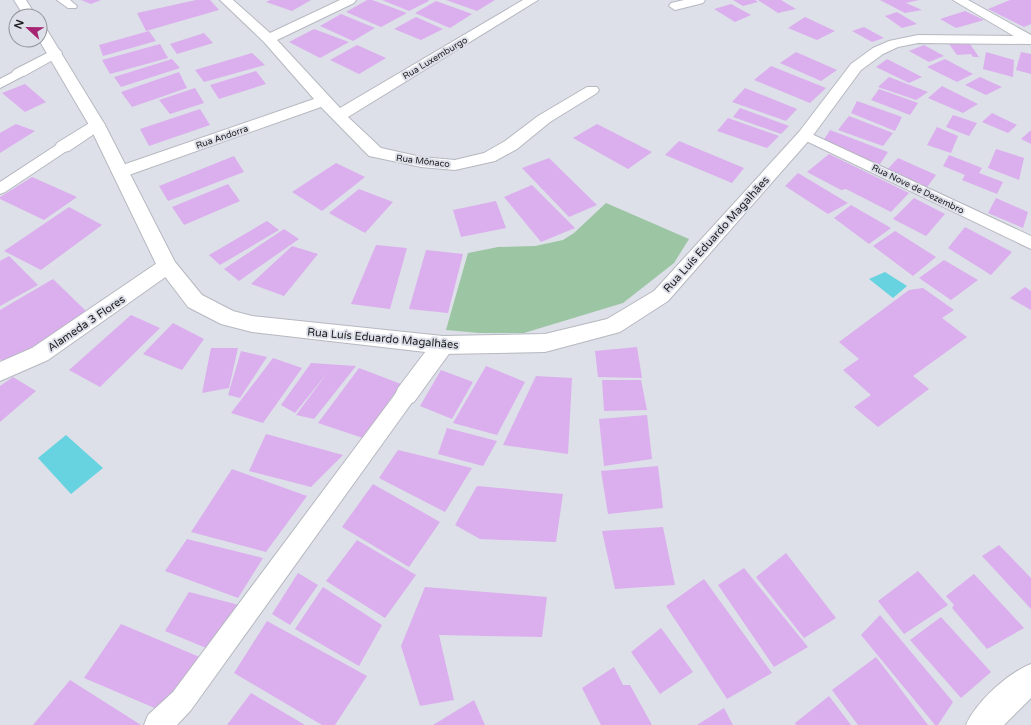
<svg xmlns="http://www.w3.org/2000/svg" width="1031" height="725" font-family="'Varela Round',sans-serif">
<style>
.green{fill:#9cc5a3}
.water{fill:#67d2e0}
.building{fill:#dbaeee}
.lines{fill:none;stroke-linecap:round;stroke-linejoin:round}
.lane-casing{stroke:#b6b8c0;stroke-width:2}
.street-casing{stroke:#b6b8c0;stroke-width:2}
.secondary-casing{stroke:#b6b8c0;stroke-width:2}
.lane{fill:#fff;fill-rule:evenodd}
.street{fill:#fff;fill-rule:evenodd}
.secondary{fill:#fff;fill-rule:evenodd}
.labels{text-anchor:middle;stroke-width:4;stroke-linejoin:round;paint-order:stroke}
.far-street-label{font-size:9px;fill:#1a1b1e;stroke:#dde0e8}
.street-label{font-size:11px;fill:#1a1b1e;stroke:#dde0e8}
</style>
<rect width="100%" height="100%" fill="#dde0e8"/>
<path class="green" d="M606,203L689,239L674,263L623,303L524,333H479L446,330L468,253L498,247L535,246L563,240L574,233Z"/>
<path class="water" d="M885,272L907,286L893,298L869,279Z
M66,435L103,468L71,494L38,458Z"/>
<path class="building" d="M81,0H101L91,4Z
M196,0H210L219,10L146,31L137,13Z
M270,0H311L292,11L266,2Z
M367,0H372L407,13L381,27L346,12Z
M382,0H428L429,1L409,11Z
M446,0H495L477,11Z
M733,0H755L758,2L743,6Z
M758,0H781L796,9L778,13Z
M880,0H919L906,3L922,10L905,13Z
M1010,0H1031V24L1024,27L988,9Z
M436,1L472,14L450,28L415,13Z
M731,4L751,15L735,22L714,9Z
M965,11L984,20L956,28L940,19Z
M897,12L917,24L902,28L885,16Z
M341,14L375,28L353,41L320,26Z
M416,17L443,29L421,40L394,29Z
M805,17L835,31L817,40L788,28Z
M864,27L884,38L872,42L852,31Z
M314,29L349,42L320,58L289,42Z
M149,31L156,41L103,56L99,45Z
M204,33L213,43L177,54L170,44Z
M160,44L168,58L110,74L102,60Z
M949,44H970L979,57H973L971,54L957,55Z
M357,45L386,58L359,74L330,60Z
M924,45L944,56L929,62L909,51Z
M796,52L837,70L821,81L780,63Z
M986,52L1014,60L1013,77L983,69Z
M1021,52L1031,54V74L1016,70Z
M252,53L265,65L204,82L195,70Z
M172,59L180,68L121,87L114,77Z
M887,59L922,77L909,83L876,67Z
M945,59L973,74L957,82L927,67Z
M771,66L826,88L810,103L754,80Z
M256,71L266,84L219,99L210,85Z
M179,72L187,88L132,107L121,92Z
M889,77L928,92L916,100L878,87Z
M980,77L1002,87L986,95L965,85Z
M25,84L46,102L25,112L2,93Z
M942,86L978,104L963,113L928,98Z
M195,88L204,103L170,114L159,100Z
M745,88L797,109L786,121L732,102Z
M879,89L918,103L910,115L871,100Z
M857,101L902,117L895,131L851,113Z
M740,108L789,126L781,134L733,117Z
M200,109L210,125L149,146L140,129Z
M992,113L1017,125L1008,133L982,122Z
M953,115L977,123L969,136L946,127Z
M849,116L893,133L883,146L838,130Z
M728,118L779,136L767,148L717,131Z
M16,124L35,131L0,153V133Z
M597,124L652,152L628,169L573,138Z
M937,127L958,136L951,153L927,145Z
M830,130L888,152L878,167L823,141Z
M1031,130V144L1021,139Z
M679,141L744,168L732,183L665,155Z
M996,149L1024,158L1019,180L988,168Z
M829,154L909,193L891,212L846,189L841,190L807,172Z
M949,155L982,168L979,173L1003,182L997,194L962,180L965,175L943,166Z
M234,156L244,172L168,201L159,186Z
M549,158L597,205L569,217L522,168Z
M898,158L936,175L925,190L886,171Z
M336,163L365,177L322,211L292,192Z
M798,173L848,203L828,214L785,186Z
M32,177L77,197L44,220L0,199V197Z
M228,184L240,201L184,225L172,207Z
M532,185L575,228L541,242L504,197Z
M359,189L393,202L365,233L329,213Z
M914,198L945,214L926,236L893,219Z
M996,198L1028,212L1023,228L988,213Z
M496,201L506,228L461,237L453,210Z
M851,205L891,228L869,244L834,218Z
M69,207L102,225L41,270L4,251Z
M267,221L279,230L220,265L209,255Z
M965,227L1012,252L991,275L948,248Z
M284,229L299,239L239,281L224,269Z
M895,231L936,257L913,276L873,246Z
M376,245L407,248L390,309L351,304Z
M292,246L318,254L284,296L251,284Z
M426,250L463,254L448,313L409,309Z
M9,256L38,285L0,306V261Z
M944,260L978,280L951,300L919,278Z
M53,279L88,313L5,364L0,359V310Z
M1025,287L1031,291V310L1010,298Z
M923,288L954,310L942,318L967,337L913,376L929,389L878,427L854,407L871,395L843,370L859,359L839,342L909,290Z
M131,315L160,328L100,387L69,370Z
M173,323L204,339L182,370L143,354Z
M637,347L642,378L598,377L595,351Z
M211,348H238L229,388L202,393Z
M241,351L267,357L240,398L228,395Z
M273,358L302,368L263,423L231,413Z
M311,363L356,366L314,419L296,415L328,372L295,413L281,405Z
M486,366L525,382L497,435L453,423Z
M359,368L401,384L363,438L318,423Z
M441,370L473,382L452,419L420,406Z
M536,376L572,378L568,454L503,445Z
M13,377L36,391L0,422V386Z
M602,380H641L647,410L604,411Z
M647,415L652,459L604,466L599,419Z
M447,428L497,441L483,466L438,454Z
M266,434L343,455L311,487L249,471Z
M398,450L472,468L445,512L379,478Z
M658,466L663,508L608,514L601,471Z
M232,469L307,496L266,552L191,532Z
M373,484L440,522L409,567L342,527Z
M477,486L563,494L556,542L480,539L455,525Z
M663,527L675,585L615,589L602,531Z
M187,539L263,558L238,598L165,571Z
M357,540L416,575L385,618L326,581Z
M999,545L1031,578V609L982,556Z
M786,553L836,618L804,638L756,577Z
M744,568L808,647L774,667L718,585Z
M918,571L948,605L904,634L878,601Z
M298,573L318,585L290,625L272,614Z
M974,574L1024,628L987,649L952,608L954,605L946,596Z
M704,579L772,673L727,699L666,606Z
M323,587L382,625L359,666L295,629Z
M425,587L547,597L542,637L439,635L454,700L420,706L401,646Z
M189,592L239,605L211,650L165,631Z
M880,615L953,702L938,725H935L861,635Z
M941,617L991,672L961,698L910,640Z
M267,621L367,676L335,725H322L234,673Z
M121,624L202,658L164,712L84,678Z
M661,628L693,672L660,694L631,652Z
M876,657L928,725H858L832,690Z
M614,667L623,685H630L652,725H601L582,688Z
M70,680L141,725H33Z
M251,693L305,725H227Z
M829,696L851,725H796L795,723Z
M474,700L485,725H433Z
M724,708L733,725H697Z"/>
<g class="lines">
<defs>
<path id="lane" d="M57,0H70L77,6L76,8H68Z
M19,69L25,73L23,76L0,88V79Z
M805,131L1031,236V249L800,138L798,135L800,132Z
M63,143L68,144L70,147L68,150L5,192L0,194V182L58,144Z
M406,386L413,389L416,395L413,401L191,710L177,725H144L148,715L173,692L399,389Z"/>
<path id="street" d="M220,0H233L270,33L340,0H356L354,3L277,40L340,108L523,0H538L348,117L381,148L421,157L455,160L484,153L505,141L538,116L587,87H597L599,90L597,93L550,122L517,149L495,161L455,170L421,167L369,156L321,107L126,176L120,177L114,176L112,172L114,168L314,99L264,42Z
M684,0H705L703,3L675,10L669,6L671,3Z
M953,0H968L1031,35V43L1024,42Z
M55,49L60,50L62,53L60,56L24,76H14L12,73L14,70Z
M97,120L103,122L105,125L103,128L69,151L63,152L57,151L55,147L57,143L91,122Z
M167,259L174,261L177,266L174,271L48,360L0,381V362L32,348L160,261Z
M443,336L451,339L454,345L451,351L414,402L406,405L398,402L395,395L398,388L435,339Z
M1031,664V698L1004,725H966C976,702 1008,673 1031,664Z"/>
<path id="secondary" d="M14,0H26L36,16H24Z
M40,26L45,27L47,30L105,125L175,262L202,295L233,311L252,316L443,336L545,334L607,319L654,291L799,132L851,64L873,48L889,41L918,35L1031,36V44L918,43L898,47L883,54L861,70L811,138L668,301L620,332L545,352L443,354L252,332L221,324L188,307L157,266L89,125L39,40Z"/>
</defs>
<use href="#lane" class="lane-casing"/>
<use href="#street" class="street-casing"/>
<use href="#secondary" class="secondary-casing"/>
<use href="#lane" class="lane"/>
<use href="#street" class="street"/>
<use href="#secondary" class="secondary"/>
</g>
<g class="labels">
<g class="far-street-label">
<text transform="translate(435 58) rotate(-31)" y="3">Rua Luxemburgo</text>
<text transform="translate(222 137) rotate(-19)" y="3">Rua Andorra</text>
<text transform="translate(423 161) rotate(7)" y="3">Rua Mônaco</text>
<text transform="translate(918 189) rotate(26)" y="3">Rua Nove de Dezembro</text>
</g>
<g class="street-label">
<text transform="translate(716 234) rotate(-48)" y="4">Rua Luís Eduardo Magalhães</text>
<text transform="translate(86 323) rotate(-34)" y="4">Alameda 3 Flores</text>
<text transform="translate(383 338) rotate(5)" y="4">Rua Luís Eduardo Magalhães</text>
</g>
</g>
<g transform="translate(28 28) rotate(292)"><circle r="19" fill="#dde0e8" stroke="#8f9197"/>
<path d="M0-3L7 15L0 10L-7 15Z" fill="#a62472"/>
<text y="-6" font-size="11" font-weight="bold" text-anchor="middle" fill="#1a1b1e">N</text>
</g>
</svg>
